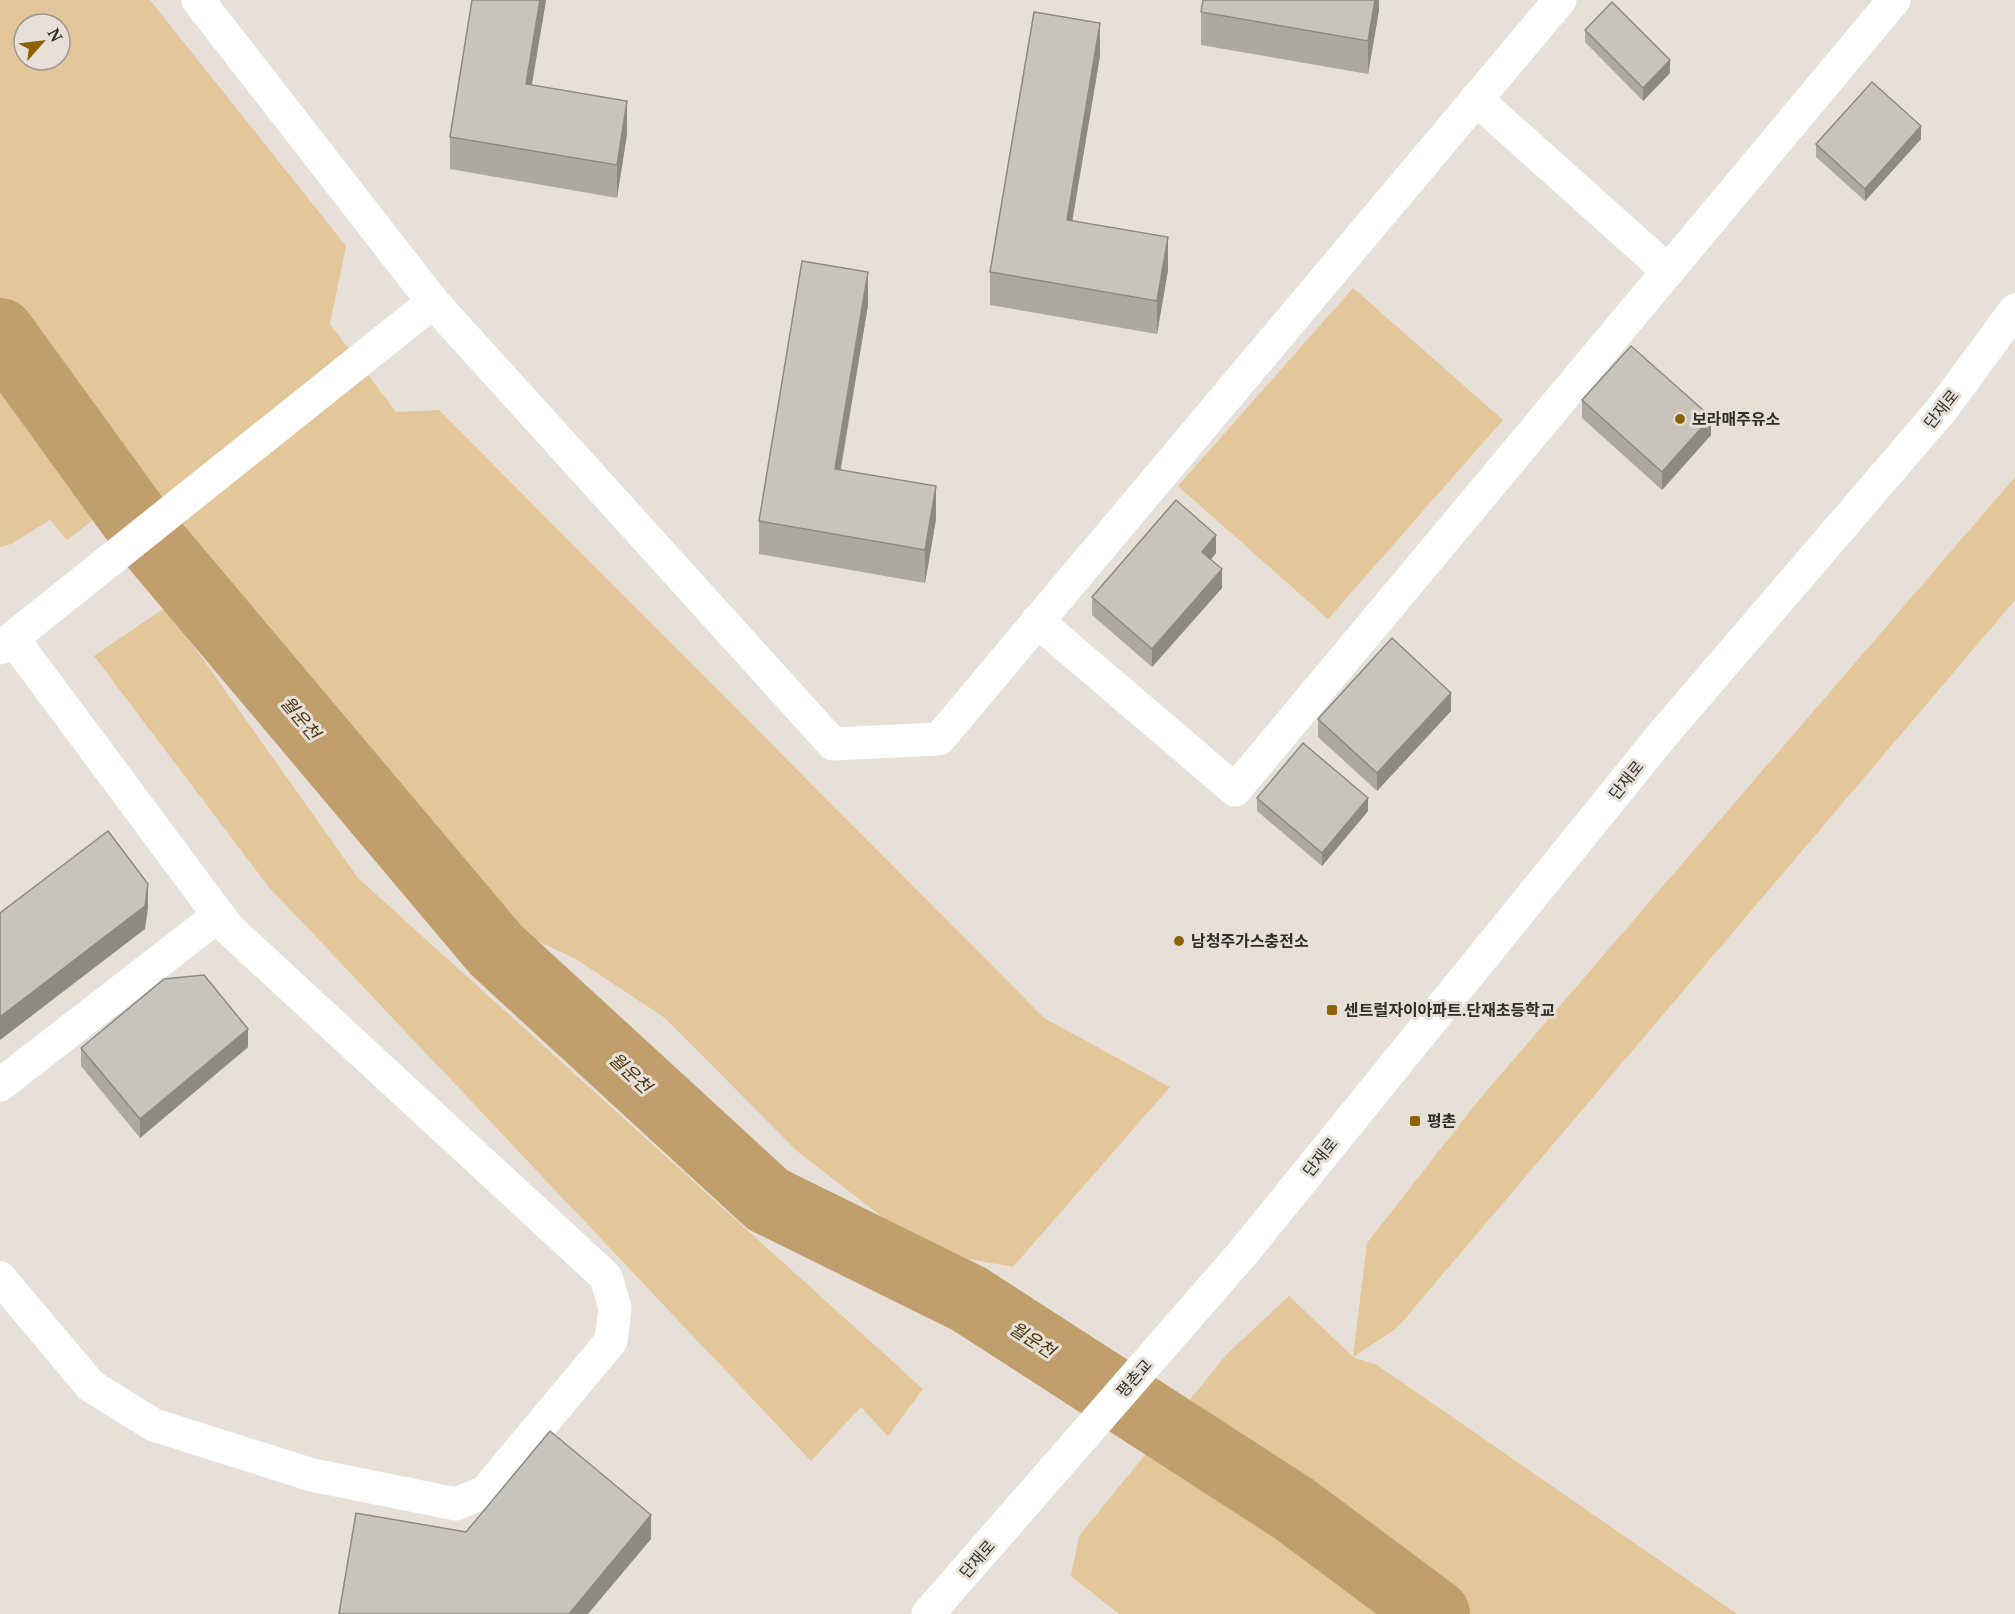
<svg xmlns="http://www.w3.org/2000/svg" width="2015" height="1614" font-family="'Noto Serif','Noto Sans KR',serif">
<style>
.green{fill:#e3c69a;fill-rule:evenodd}
.lines{fill:none;stroke-linecap:round;stroke-linejoin:round}
.river{stroke:#c19f6c;stroke-width:70}
.minor{stroke:#fff;stroke-width:33}
.tertiary{stroke:#fff;stroke-width:33}
.wall{fill:#ada9a1}
.shaded-wall{fill:#8d8983}
.building{fill:#c9c4bb;stroke:#8d8983;stroke-width:1.5}
.poi-dot{fill:#8e6308;stroke:#e6e0d8;stroke-width:2}
.labels{text-anchor:middle;stroke-width:6;stroke-linejoin:round;paint-order:stroke}
.street-label{font-size:16px;fill:#2f2d2a;stroke:#e6e0d8}
.poi-label{font-size:16px;font-weight:bold;fill:#2f2d2a;stroke:#e6e0d8;text-anchor:start}
.water-label{font-size:18px;font-style:italic;fill:#4b3409;stroke:#e6e0d8}
</style>
<rect width="100%" height="100%" fill="#e6e0d8"/>
<path class="green" d="M0,0H150L346,246L330,324L396,412L439,410L1044,1018L1170,1087L1013,1267L926,1251L797,1151L665,1018L576,959L522,934L429,833L363,748L197,578L0,309ZM24,24H60V60H24Z
M1353,288L1503,420L1328,619L1178,486Z
M0,362L107,509L67,540L50,520L11,544L0,547Z
M2015,477V600L1397,1328L1353,1357L1377,1365L1737,1614H1119L1071,1576L1079,1536L1227,1354L1289,1296L1353,1357L1367,1243L1478,1101Z
M166,607L358,878L923,1389L888,1436L861,1407L811,1461L268,886L94,656Z"/>
<g class="lines">
<path class="river" d="M0,333L148,537L496,950L768,1200L969,1299L1294,1509L1435,1614"/>
<path class="minor" d="M198,0L433,302L833,744L939,739L1560,0
M1476,99L1668,271
M1037,621L1235,790L1894,0
M0,648L433,302
M0,1085L219,915
M0,1278L91,1386L154,1425L312,1475L456,1504L485,1492L611,1341L615,1308L606,1277L229,929L13,639"/>
<path class="tertiary" d="M928,1614L1242,1254L1664,733L1943,408L2015,310"/>
</g>
<path class="wall" d="M472,0H546L532,85L627,134L617,198L450,169V137Z
M1379,0V10L1368,74L1201,45V12Z
M1585,30L1670,73L1643,101L1585,42Z
M1100,56L1072,221L1168,270L1157,334L990,305V272Z
M1921,139L1865,201L1816,157V144Z
M868,305L841,469L936,519L925,583L759,554V521Z
M1582,400L1711,435L1662,490L1582,418Z
M1216,553L1210,560L1222,588L1152,667L1092,615V597Z
M1451,711L1377,791L1318,737V719Z
M1257,798L1368,811L1322,866L1257,811Z
M248,1047L140,1138L81,1066V1048Z"/>
<path class="shaded-wall" d="M540,0H546L526,117V84Z
M1375,0H1379V10L1368,74V41Z
M1100,23V56L1067,252V220Z
M1670,60V73L1643,101V88Z
M627,101V134L617,198V165Z
M1921,126V139L1865,201V189Z
M1168,237V270L1157,334V301Z
M868,272V305L835,501V469Z
M1711,417V435L1662,490V472Z
M936,486V519L925,583V550Z
M1216,535V553L1202,570V552Z
M1222,569V588L1152,667V649Z
M1451,693V711L1377,791V773Z
M1368,798V811L1322,866V853Z
M148,884V908L145,929L0,1040V1017Z
M248,1029V1047L140,1138V1119Z
M651,1515V1539L588,1614H569Z"/>
<path class="building" d="M472,0H540L526,84L627,101L617,165L450,137Z
M1203,0H1375L1368,41L1201,12Z
M1612,2L1670,60L1643,88L1585,30Z
M1034,12L1100,23L1067,220L1168,237L1157,301L990,272Z
M1872,82L1921,126L1865,189L1816,144Z
M802,261L868,272L835,469L936,486L925,550L759,521Z
M1631,346L1711,417L1662,472L1582,400Z
M1176,500L1216,535L1202,552L1222,569L1152,649L1092,597Z
M1392,638L1451,693L1377,773L1318,719Z
M1303,743L1368,798L1322,853L1257,798Z
M108,831L148,884L145,906L0,1017V913Z
M204,975L248,1029L140,1119L81,1048L164,979Z
M550,1431L651,1515L569,1614H339L356,1513L466,1532Z"/>
<g class="poi-dot">
<circle cx="1680" cy="419" r="6"/>
<circle cx="1179" cy="941" r="6"/>
<rect x="1326" y="1004" width="12" height="12" rx="3"/>
<rect x="1409" y="1115" width="12" height="12" rx="3"/>
</g>
<g class="labels">
<g class="street-label">
<text transform="translate(1941 409) rotate(-51)" y="6">단재로</text>
<text transform="translate(1626 780) rotate(-51)" y="6">단재로</text>
<text transform="translate(1320 1157) rotate(-51)" y="6">단재로</text>
<text transform="translate(1134 1378) rotate(-49)" y="6">평촌교</text>
<text transform="translate(977 1559) rotate(-49)" y="6">단재로</text>
</g>
<g class="poi-label">
<text x="1692" y="425">보라매주유소</text>
<text x="1191" y="947">남청주가스충전소</text>
<text x="1344" y="1016">센트럴자이아파트.단재초등학교</text>
<text x="1427" y="1127">평촌</text>
</g>
<g class="water-label">
<text transform="translate(300 718) rotate(50)" y="6">월운천</text>
<text transform="translate(630 1073) rotate(43)" y="6">월운천</text>
<text transform="translate(1032 1340) rotate(33)" y="6">월운천</text>
</g>
</g>
<g transform="translate(42 42) rotate(62)"><circle r="28" fill="#e6e0d8" stroke="#9d9892" stroke-width="1.5"/>
<path d="M0-4.5L10 22L0 15L-10 22Z" fill="#8e6308"/>
<text y="-9" font-size="16" font-weight="bold" text-anchor="middle" fill="#2f2d2a">N</text>
</g>
</svg>
